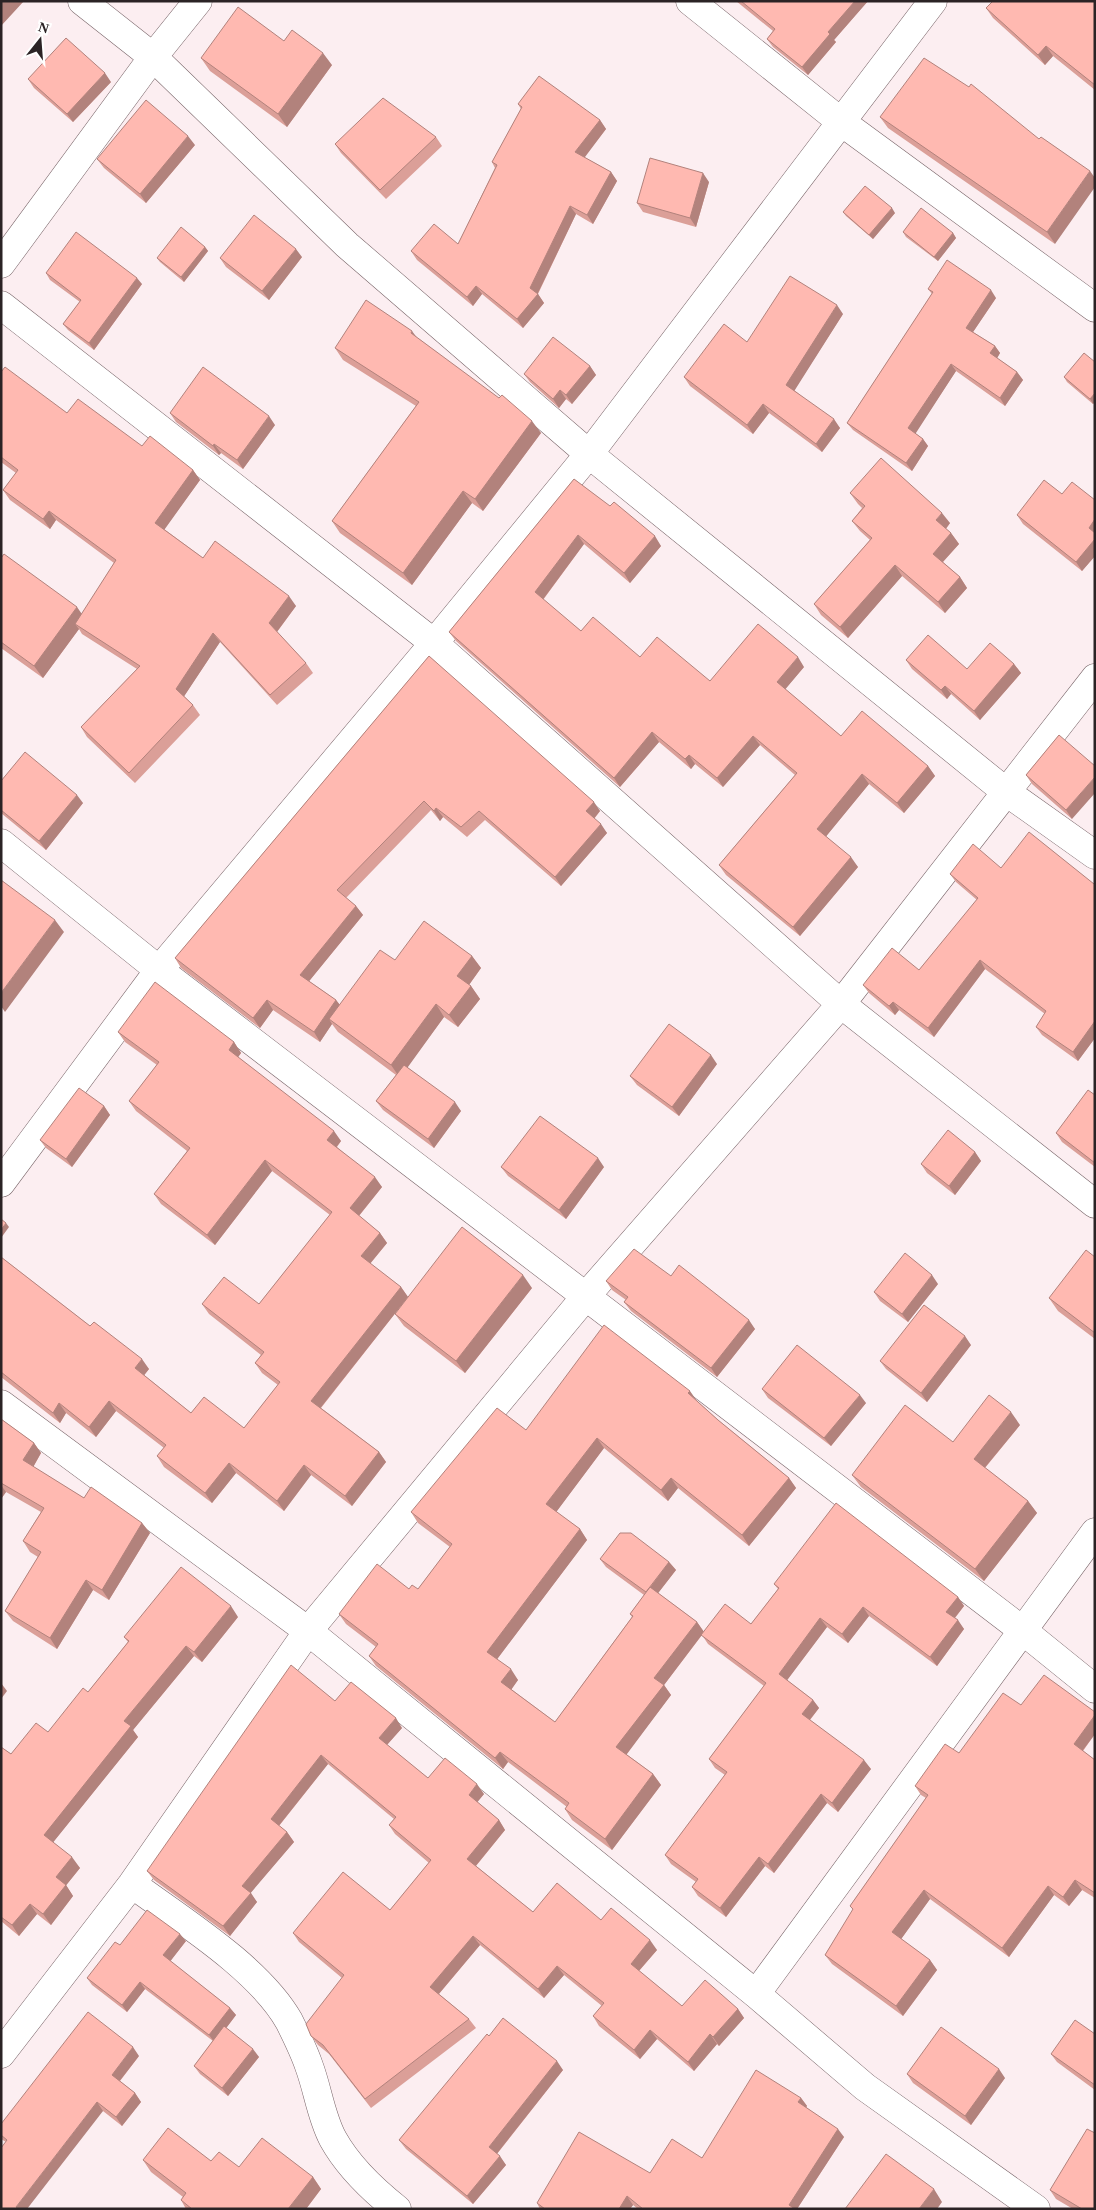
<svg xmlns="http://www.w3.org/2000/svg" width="1096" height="2210" font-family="'Times New Roman',serif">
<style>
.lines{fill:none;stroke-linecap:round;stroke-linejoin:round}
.minor-casing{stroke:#786468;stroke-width:29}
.minor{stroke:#fff;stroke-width:28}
.wall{fill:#db9f98}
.shaded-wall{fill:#b2827c}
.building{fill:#ffb9b1;stroke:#b2827c}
</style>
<rect width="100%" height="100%" fill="#fceef1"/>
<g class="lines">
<defs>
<path id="minor" d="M82,1L153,57L347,245L589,454L1005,791L1095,855
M690,1L840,121L1095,308
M1,264L153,57L198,1
M1,305L434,643L841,1004L1095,1204
M1,843L159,970L1022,1630L1095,1689
M1,1183L159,970L434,643L589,454L933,1
M1,1404L308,1631L756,1994L865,2087L1036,2209
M132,1884C181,1920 259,1968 289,2021C296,2035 304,2051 309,2066C318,2090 321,2117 333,2139C348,2166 373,2190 397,2209
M756,1994L1095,1532
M1,2054L132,1884L308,1631L586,1296L841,1004L1095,678"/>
</defs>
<use href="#minor" class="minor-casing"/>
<use href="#minor" class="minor"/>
</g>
<path class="wall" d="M736,1H868L834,40L836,42L808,75L773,47L767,39L773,31Z
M1095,1V90L1053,56L1045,65L993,18L986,8Z
M201,58L332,65L287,127L210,71Z
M28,79L111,82L73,122L34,88Z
M969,87L1055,244L888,128L880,117Z
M518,104L600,120L606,129L584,157L611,172L617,181L593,224L576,214L538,294L544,303L523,328L482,294L473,306L417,260L411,251L458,244L495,168L492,162L521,109Z
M436,137L442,146L386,199L341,153L335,144Z
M195,145L146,203L104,168L97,159Z
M709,182L696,227L643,212L637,203Z
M843,212L895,213L873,239L846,216Z
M903,232L953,233L956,238L938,261L906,237Z
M205,247L208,251L184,282L160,262L157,258Z
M302,257L269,300L226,267L220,258Z
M46,273L142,284L94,350L68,330L63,324L80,302L50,280Z
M928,289L996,298L973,332L995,346L1000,353L997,358L1017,372L1023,380L1005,406L956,371L915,433L923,439L928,446L912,471L853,430L847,423L932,294Z
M843,314L794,390L840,428L822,452L769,413L753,434L690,386L684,377L747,342Z
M418,338L541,433L483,511L472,503L412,585L340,533L332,521L416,406L343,360L335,348Z
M1095,362V402L1093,404L1067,382L1064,377Z
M590,366L596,375L572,404L566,399L559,408L530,382L524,374Z
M1,372L67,413L142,446L193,470L200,480L164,529L203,558L296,606L277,632L306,663L313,673L277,705L220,642L184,696L193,705L200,715L135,783L87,737L81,727L137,669L82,634L79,629L43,678L1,648V558L82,614L114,563L56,520L50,529L10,500L3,490L16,473L1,462Z
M170,413L275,425L243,469L221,453L219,455L176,422Z
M574,479L661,546L630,583L584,544L543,600L581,631L640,657L710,681L804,667L785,689L841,736L928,766L935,776L904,813L869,784L826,836L858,867L800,936L726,875L719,865L795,775L760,745L723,787L695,764L691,769L659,742L620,787L456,641L449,632Z
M850,493L950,523L946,529L951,533L959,544L943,562L960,577L967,588L945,613L902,576L848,638L821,615L814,604L870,540L860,531L852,521L862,508L858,504Z
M1062,494L1095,500V556L1082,571L1023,524L1017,515Z
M429,656L600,811L594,819L607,833L561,886L485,820L467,837L443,817L440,821L431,810L346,898L356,906L363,915L309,981L336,1000L340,1005L395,960L472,956L481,968L469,985L471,986L480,999L458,1027L444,1017L407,1067L461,1111L434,1148L383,1110L376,1101L396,1075L338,1032L332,1024L320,1042L273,1010L260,1028L181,968L175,958Z
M906,660L967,669L1014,664L1021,673L980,720L951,694L947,699L912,669Z
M1059,735L1072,819L1032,784L1026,775Z
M1,781L83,803L46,850L1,813Z
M1001,868L1094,884L1095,883V1038L1078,1061L1042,1035L1036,1027L1045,1014L985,969L934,1037L899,1010L895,1015L869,993L863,985L919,970L977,900L956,882L950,874Z
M118,1032L234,1042L241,1053L238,1057L341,1141L337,1147L382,1187L359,1216L380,1233L387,1243L370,1264L401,1287L408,1297L321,1408L379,1452L386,1462L352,1506L311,1475L284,1511L236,1473L212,1503L164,1467L157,1456L164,1448L116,1411L96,1437L66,1413L60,1423L1,1377V1257L90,1326L149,1369L144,1375L191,1413L244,1428L278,1385L262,1373L255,1363L261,1355L209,1314L202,1304H259L330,1215L272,1171L215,1245L161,1204L154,1194L187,1151L136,1111L129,1101L157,1065L125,1042Z
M717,1064L679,1116L637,1085L630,1076Z
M1095,1095V1167L1062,1142L1056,1133Z
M104,1106L110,1115L72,1167L46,1148L40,1140Z
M975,1152L981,1161L955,1195L927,1173L921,1164Z
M501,1167H604L566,1219L508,1176Z
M1095,1257V1339L1058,1311L1049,1298Z
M671,1276L755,1329L717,1377L631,1311L624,1302L626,1300L612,1290L606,1281Z
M938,1284L908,1322L880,1301L874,1292Z
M532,1288L465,1373L404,1326L395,1314Z
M971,1345L927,1402L886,1369L880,1361Z
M762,1389L866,1403L831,1446L768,1398Z
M697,1401L718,1420L789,1478L796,1488L749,1546L678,1488L668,1501L604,1448L556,1512L580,1529L587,1540L497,1659L518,1680L511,1689L555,1722L632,1617L630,1614L644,1595L606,1567L600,1559L669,1562L676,1570L658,1593L697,1622L704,1632L751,1624L778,1589L774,1584L958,1597L964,1606L955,1618L964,1629L937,1666L869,1616L848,1643L827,1627L787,1680L813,1700L819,1708L810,1720L871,1769L838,1812L827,1803L774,1873L765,1866L726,1917L698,1896L692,1887L696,1882L671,1864L665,1855L725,1775L715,1768L709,1759L764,1686L708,1644L702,1635L664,1685L671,1695L626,1754L653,1774L661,1785L612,1850L572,1820L565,1809L567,1807L508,1762L503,1769L376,1666L369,1656L376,1647L346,1624L339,1614L409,1589H418L450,1547L418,1523L411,1512L526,1430Z
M1,1419L34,1443L41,1453L33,1467L84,1498L142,1523L150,1533L109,1600L93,1590L57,1649L13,1621L5,1611L38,1557L30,1552L23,1541L41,1512L6,1492L1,1499Z
M1020,1425L985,1468L1028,1501L1037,1513L984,1581L861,1487L852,1475L953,1442Z
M238,1617L202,1662L194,1656L133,1730L138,1737L53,1842L80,1868L66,1885L73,1896L51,1925L37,1914L19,1936L1,1921V1747L11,1754L48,1732L88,1692L128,1642L124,1637Z
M335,1701L402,1728L387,1745L428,1778L484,1794L477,1802L499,1820L505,1830L476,1866L533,1912L601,1920L657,1950L639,1971L682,2006L738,2009L744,2018L719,2046L717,2044L694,2071L657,2039L640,2059L599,2026L593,2016L602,2006L564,1975L544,1998L480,1945L439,1994L469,2019L476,2028L371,2108L329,2054L318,2045L311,2036L342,1978L299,1942L293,1933L390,1910L429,1863L395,1834L389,1825L394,1819L328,1764L279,1826L287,1832L294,1842L250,1893L257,1902L230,1936L154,1880L147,1871Z
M1021,1705L1095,1712V1734L1083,1751L1095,1760V1898L1082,1890L1069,1906L1054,1895L1009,1957L930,1899L901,1939L930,1960L937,1970L903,2016L832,1964L825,1955L853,1910L850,1906L926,1798L921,1795L915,1786L959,1753Z
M186,1941L170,1961L230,2008L236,2015L226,2028L259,2057L228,2096L200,2074L194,2066L213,2041L145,1989L127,2012L92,1985L87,1978L120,1945Z
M1095,2034V2090L1057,2062L1051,2054Z
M489,2036L563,2070L497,2154L506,2165L473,2204L406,2149L399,2140Z
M139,2056L120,2081L135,2093L141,2102L122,2126L103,2111L6,2142L1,2139V2124Z
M907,2074L1005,2078L971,2125L913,2083Z
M801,2098L807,2106L806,2107L844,2137L797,2209H638L633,2205L630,2209H540L537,2203L650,2173L702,2158Z
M143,2160L211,2161L239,2167L313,2177L321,2189L306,2209H186L181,2200L183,2197L151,2172Z
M1050,2190L1095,2209H1073L1056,2199Z"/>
<path class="shaded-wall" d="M3,1H24L1,26V3Z
M855,1H868L834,40L836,42L808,75L802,67L828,32Z
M1046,46L1053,56L1045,65L1038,55Z
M323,53L332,65L287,127L278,114Z
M105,73L111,82L73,122L67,114Z
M600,120L606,129L582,161L575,152Z
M188,136L195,145L146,203L140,194Z
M1090,171L1095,178V187L1055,244L1047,232Z
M611,172L617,181L593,224L587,215Z
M703,173L709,182L696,227L690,218Z
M570,206L576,214L537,295L538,294L544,303L523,328L517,319L530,288Z
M892,208L895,213L873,239L869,235Z
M953,233L956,238L938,261L934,257Z
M205,247L208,251L184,282L181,277Z
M296,249L302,257L269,300L262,291Z
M137,278L142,284L94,350L89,343Z
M476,286L482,294L473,306L467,297Z
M991,290L996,298L971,335L966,328Z
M837,305L843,314L793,393L786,385Z
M412,331L421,343L411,333Z
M995,346L1000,353L996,360L990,353Z
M951,364L956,371L914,436L908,428Z
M590,366L596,375L572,404L566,395Z
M1017,372L1023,380L1005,406L1000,398Z
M560,390L566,399L559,408L553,399Z
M1095,393V402L1093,404L1090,399Z
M763,404L769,413L753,434L747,425Z
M269,416L275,425L243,469L237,460Z
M834,419L840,428L822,452L816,444Z
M532,421L541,433L483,511L475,499Z
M923,439L928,446L912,471L906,463Z
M214,444L221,453L219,455L213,446Z
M193,470L200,480L162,533L155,523Z
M463,491L472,503L412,585L403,573Z
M49,511L56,520L50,529L43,519Z
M942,513L950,523L944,531L936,520Z
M1095,519V537L1089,528Z
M951,533L959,544L940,565L933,554Z
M578,535L584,544L541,602L535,592Z
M655,536L661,546L630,583L624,573Z
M1095,539V556L1082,571L1076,562Z
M895,565L902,576L848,638L840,627Z
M960,577L967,588L945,613L938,602Z
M289,596L296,606L276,633L269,623Z
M77,607L86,620L75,624L79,629L43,678L34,666Z
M213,633L220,642L183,698L176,689Z
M798,657L804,667L783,692L777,682Z
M1014,664L1021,673L980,720L974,711Z
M945,686L951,694L947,699L941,690Z
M652,732L659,742L620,787L614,778Z
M753,736L760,745L723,787L717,778Z
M689,755L695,764L691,769L685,759Z
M928,766L935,776L904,813L897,803Z
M862,774L869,784L824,839L817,829Z
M1095,777V793L1072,819L1066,810Z
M77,795L83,803L46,850L39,841Z
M594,802L600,811L592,821L586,811Z
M436,808L443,817L440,821L434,811Z
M601,824L607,833L561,886L555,877Z
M851,857L858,867L800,936L793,927Z
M356,906L363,915L306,985L300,975Z
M55,920L64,932L5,1012L1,1006V993Z
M472,956L481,968L466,989L457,976Z
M980,960L985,969L934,1037L928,1028Z
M471,986L480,999L458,1027L449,1015Z
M267,1000L273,1010L260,1028L253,1018Z
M336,1000L343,1009L329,1019L332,1024L320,1042L314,1032Z
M893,1002L899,1010L895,1015L889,1006Z
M436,1004L444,1017L400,1078L391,1065Z
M1095,1021V1038L1078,1061L1073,1052Z
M234,1042L241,1053L236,1060L229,1050Z
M711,1055L717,1064L679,1116L672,1107Z
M455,1102L461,1111L434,1148L428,1139Z
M104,1106L110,1115L72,1167L66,1159Z
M334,1131L341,1141L334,1150L327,1140Z
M975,1152L981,1161L955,1195L949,1186Z
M598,1158L604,1167L566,1219L559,1210Z
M265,1160L272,1171L215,1245L207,1235Z
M375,1177L382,1187L357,1218L350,1208Z
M6,1223L9,1227L1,1238V1230Z
M380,1233L387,1243L368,1266L361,1256Z
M523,1275L532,1288L465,1373L456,1361Z
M932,1275L938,1284L908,1322L902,1314Z
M401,1287L408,1297L318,1411L311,1401Z
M749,1320L755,1329L717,1377L711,1368Z
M965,1336L971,1345L927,1402L921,1393Z
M142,1359L149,1369L142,1378L135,1368Z
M690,1391L697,1401L688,1393Z
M860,1395L866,1403L831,1446L824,1438Z
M109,1401L116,1411L96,1437L89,1427Z
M59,1403L66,1413L60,1423L53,1413Z
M1011,1412L1020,1425L982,1471L974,1459Z
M597,1438L604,1448L554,1515L546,1504Z
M34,1443L41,1453L31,1471L23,1460Z
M379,1452L386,1462L352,1506L345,1496Z
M229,1463L236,1473L212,1503L205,1493Z
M304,1465L311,1475L284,1511L277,1501Z
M671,1478L678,1488L668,1501L661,1490Z
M789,1478L796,1488L749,1546L742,1535Z
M1,1485L6,1492L1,1499Z
M1028,1501L1037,1513L984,1581L975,1569Z
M142,1523L150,1533L109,1600L102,1590Z
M580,1529L587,1540L495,1662L487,1652Z
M669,1562L676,1570L652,1601L646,1593Z
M86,1580L93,1590L57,1649L50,1638Z
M958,1597L964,1606L953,1620L946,1612Z
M231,1606L238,1617L202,1662L194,1652Z
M863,1607L869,1616L848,1643L842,1634Z
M820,1618L827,1627L785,1683L779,1674Z
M958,1620L964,1629L937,1666L930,1657Z
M697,1622L704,1632L664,1685L671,1695L624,1758L616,1747L654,1678Z
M186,1646L194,1656L133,1730L138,1737L51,1845L44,1835L124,1721Z
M511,1669L518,1680L509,1693L501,1682Z
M1,1683L7,1691L1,1699Z
M813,1700L819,1708L808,1722L802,1714Z
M1095,1715V1734L1080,1754L1074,1744Z
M396,1718L402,1728L385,1747L379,1738Z
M500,1752L508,1762L503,1769L495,1758Z
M321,1755L328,1764L277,1828L271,1819Z
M864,1760L871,1769L838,1812L832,1803Z
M653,1774L661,1785L612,1850L605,1839Z
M477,1784L484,1794L475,1805L469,1795Z
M821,1794L827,1803L774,1873L768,1864Z
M499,1820L505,1830L474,1868L467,1859Z
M287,1832L294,1842L249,1895L242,1886Z
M72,1857L80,1868L64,1888L56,1877Z
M759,1857L765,1866L726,1917L720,1908Z
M1075,1880L1082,1890L1069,1906L1063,1897Z
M66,1885L73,1896L51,1925L43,1914Z
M1048,1886L1054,1895L1009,1957L1002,1948Z
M924,1890L930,1899L899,1942L892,1932Z
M251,1893L257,1902L230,1936L223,1926Z
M30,1904L37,1914L19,1936L12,1925Z
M180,1934L186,1941L169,1963L163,1955Z
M473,1936L480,1945L437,1996L430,1987Z
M650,1940L657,1950L637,1973L631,1964Z
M930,1960L937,1970L903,2016L896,2006Z
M557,1966L564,1975L544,1998L538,1989Z
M140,1982L145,1989L127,2012L122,2005Z
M230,2008L236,2015L215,2043L209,2035Z
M738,2009L744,2018L719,2046L713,2037Z
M650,2030L657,2039L640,2059L634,2050Z
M710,2034L717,2044L694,2071L688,2062Z
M133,2047L139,2056L118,2083L112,2075Z
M253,2049L259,2057L228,2096L222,2088Z
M557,2061L563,2070L495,2156L489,2147Z
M999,2069L1005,2078L971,2125L965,2116Z
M135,2093L141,2102L122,2126L116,2117Z
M801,2098L807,2106L804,2110L798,2102Z
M97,2102L103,2111L27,2209H17L16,2207Z
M838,2129L844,2137L797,2209H792L789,2205Z
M500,2156L506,2165L473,2204L467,2196Z
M313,2177L321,2189L306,2209H288Z
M934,2189L942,2202L937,2209H919Z
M627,2196L633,2205L630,2209H619Z"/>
<path class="building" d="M741,1H855L828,32L830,34L802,67L767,39L775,29Z
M993,1H1095V85L1046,46L1038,55L986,8Z
M238,7L284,41L292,30L323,53L278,114L201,58Z
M66,38L105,73L67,114L28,79Z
M924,58L969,87L971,84L1039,139L1041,137L1090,171L1047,232L880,117Z
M539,76L600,120L575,152L611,172L587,215L570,206L530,288L538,294L517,319L476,286L467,297L411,251L434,224L458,244L497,165L492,162L522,107L518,104Z
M383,98L436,137L380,190L335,144Z
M146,100L188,136L140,194L97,159Z
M650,158L703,173L690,218L637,203Z
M865,186L892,208L869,235L843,212Z
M921,208L953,233L934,257L903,232Z
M254,215L296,249L262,291L220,258Z
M181,227L205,247L181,277L157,258Z
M76,232L137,278L89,343L63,324L81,300L46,273Z
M947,260L991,290L966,328L995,346L990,353L1017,372L1000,398L951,364L908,428L923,439L906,463L847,423L933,292L928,289Z
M790,276L837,305L786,385L834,419L816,444L763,404L747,425L684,377L724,324L747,342Z
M366,300L412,331L411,333L499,398L502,395L532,421L475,499L463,491L403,573L332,521L419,402L335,348Z
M553,337L590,366L566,395L560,390L553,399L524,374Z
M1084,353L1095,362V393L1090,399L1064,377Z
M5,367L67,413L78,399L142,446L150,436L193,470L155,523L203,558L215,541L289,596L269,623L306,663L270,695L213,633L176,689L193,705L129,773L81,727L140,666L75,624L116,560L49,511L43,519L3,490L18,470L1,457V372Z
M203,367L269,416L237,460L214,444L213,446L170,413Z
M881,458L942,513L936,520L951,533L933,554L960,577L938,602L895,565L840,627L814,604L872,538L852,521L865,506L850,493Z
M574,479L610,506L614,502L655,536L624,573L578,535L535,592L581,631L593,617L640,657L657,637L710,681L758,624L798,657L777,682L841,736L862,711L928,766L897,803L862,774L817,829L851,857L793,927L719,865L797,773L753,736L717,778L689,755L685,759L652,732L614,778L449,632Z
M1044,480L1062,494L1072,482L1095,500V519L1089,528L1095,533V539L1076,562L1017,515Z
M4,554L77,607L34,666L1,642V558Z
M928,635L967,669L990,643L1014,664L974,711L945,686L941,690L906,660Z
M429,656L594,802L586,811L601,824L555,877L479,811L461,827L436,808L434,811L424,801L337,890L356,906L300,975L336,1000L314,1032L267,1000L253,1018L175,958Z
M1059,735L1095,766V777L1066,810L1026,775Z
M25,752L77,795L39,841L1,810V781Z
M1029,832L1094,884L1095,883V1021L1073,1052L1036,1027L1046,1011L980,960L928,1028L893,1002L889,1006L863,985L892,948L919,970L978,898L950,874L973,844L1001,868Z
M1,880L55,920L1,993Z
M424,921L472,956L457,976L471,986L449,1015L436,1004L391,1065L329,1019L380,950L395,960Z
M155,982L234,1042L229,1050L334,1131L327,1140L375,1177L350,1208L380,1233L361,1256L401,1287L311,1401L379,1452L345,1496L304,1465L277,1501L229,1463L205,1493L157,1456L166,1445L109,1401L89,1427L59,1403L53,1413L1,1372V1257L90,1326L94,1322L142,1359L135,1368L191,1413L204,1397L244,1428L280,1382L255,1363L264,1352L202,1304L224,1277L259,1304L332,1212L265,1160L207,1235L154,1194L190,1148L129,1101L159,1062L118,1032Z
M669,1024L711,1055L672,1107L630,1076Z
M404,1065L455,1102L428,1139L376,1101Z
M79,1088L104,1106L66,1159L40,1140Z
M1088,1090L1095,1095V1163L1056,1133Z
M540,1116L598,1158L559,1210L501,1167Z
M948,1130L975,1152L949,1186L921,1164Z
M1,1219L6,1223L1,1230Z
M462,1227L523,1275L456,1361L395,1314Z
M634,1249L671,1276L679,1265L749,1320L711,1368L624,1302L628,1297L606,1281Z
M1086,1250L1095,1257V1333L1049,1298Z
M905,1253L932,1275L902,1314L874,1292Z
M924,1305L965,1336L921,1393L880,1361Z
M604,1325L690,1391L688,1393L718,1420L789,1478L742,1535L671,1478L661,1490L597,1438L546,1504L580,1529L487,1652L511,1669L501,1682L555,1722L633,1616L630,1614L650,1587L697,1622L654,1678L664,1685L616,1747L653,1774L605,1839L565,1809L569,1803L500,1752L495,1758L369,1656L378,1644L339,1614L377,1564L409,1589L412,1585L418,1589L452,1544L411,1512L497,1408L526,1430Z
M797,1345L860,1395L824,1438L762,1389Z
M989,1395L1011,1412L974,1459L1028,1501L975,1569L852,1475L905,1405L953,1442Z
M1,1419L34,1443L23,1460L84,1498L91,1487L142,1523L102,1590L86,1580L50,1638L5,1611L41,1552L23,1541L44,1508L1,1483Z
M836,1503L958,1597L946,1612L958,1620L930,1657L863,1607L842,1634L820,1618L779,1674L813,1700L802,1714L864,1760L832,1803L821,1794L768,1864L759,1857L720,1908L692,1887L698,1879L665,1855L727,1772L709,1759L766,1683L701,1635L725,1604L751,1624L779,1588L774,1584Z
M620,1533H631L669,1562L646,1592L600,1559Z
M181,1567L231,1606L194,1652L186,1646L124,1721L131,1726L44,1835L72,1857L56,1877L66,1885L43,1914L30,1904L12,1925L1,1917V1747L11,1754L36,1723L48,1732L83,1688L88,1692L129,1641L124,1637Z
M291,1665L335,1701L351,1682L396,1718L379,1738L428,1778L445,1758L477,1784L469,1795L499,1820L467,1859L533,1912L557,1883L601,1920L611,1908L650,1940L631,1964L682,2006L705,1980L738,2009L713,2037L710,2034L688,2062L650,2030L634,2050L593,2016L604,2003L557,1966L538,1989L473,1936L430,1987L469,2019L365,2099L323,2045L311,2036L306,2024L344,1975L293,1933L343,1872L390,1910L431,1860L389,1825L396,1817L321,1755L271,1819L287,1832L242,1886L251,1893L223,1926L147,1871Z
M1044,1675L1095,1712V1715L1074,1744L1095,1760V1893L1075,1880L1063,1897L1048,1886L1002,1948L924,1890L892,1932L930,1960L896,2006L825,1955L853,1909L850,1906L928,1795L915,1786L945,1744L959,1753L1003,1693L1021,1705Z
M147,1910L180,1934L163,1955L230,2008L209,2035L140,1982L122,2005L87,1978L115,1942L120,1945Z
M88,2012L133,2047L112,2075L135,2093L116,2117L97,2102L16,2207L18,2209H1V2148L7,2140L1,2135V2124Z
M503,2018L557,2061L489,2147L500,2156L467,2196L399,2140L487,2034L489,2036Z
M1075,2020L1095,2034V2085L1051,2054Z
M224,2026L253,2049L222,2088L194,2066Z
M941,2027L999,2069L965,2116L907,2074Z
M756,2070L801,2098L798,2102L838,2129L789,2205L795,2209H643L627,2196L619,2209H545L537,2203L579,2132L650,2173L672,2139L702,2158Z
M168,2128L211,2161L219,2152L239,2167L262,2138L313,2177L288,2209H192L181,2200L186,2193L143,2160Z
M1087,2129L1095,2133V2209H1082L1050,2190Z
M886,2154L934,2189L919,2209H845Z"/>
<rect width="1096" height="2210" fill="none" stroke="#2b2325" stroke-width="5"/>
<g transform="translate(40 40) rotate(17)" stroke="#ffffff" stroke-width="4" paint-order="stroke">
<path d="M0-4L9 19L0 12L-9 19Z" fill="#2b2325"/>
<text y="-8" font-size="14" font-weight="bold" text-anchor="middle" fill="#2b2325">N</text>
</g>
</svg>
